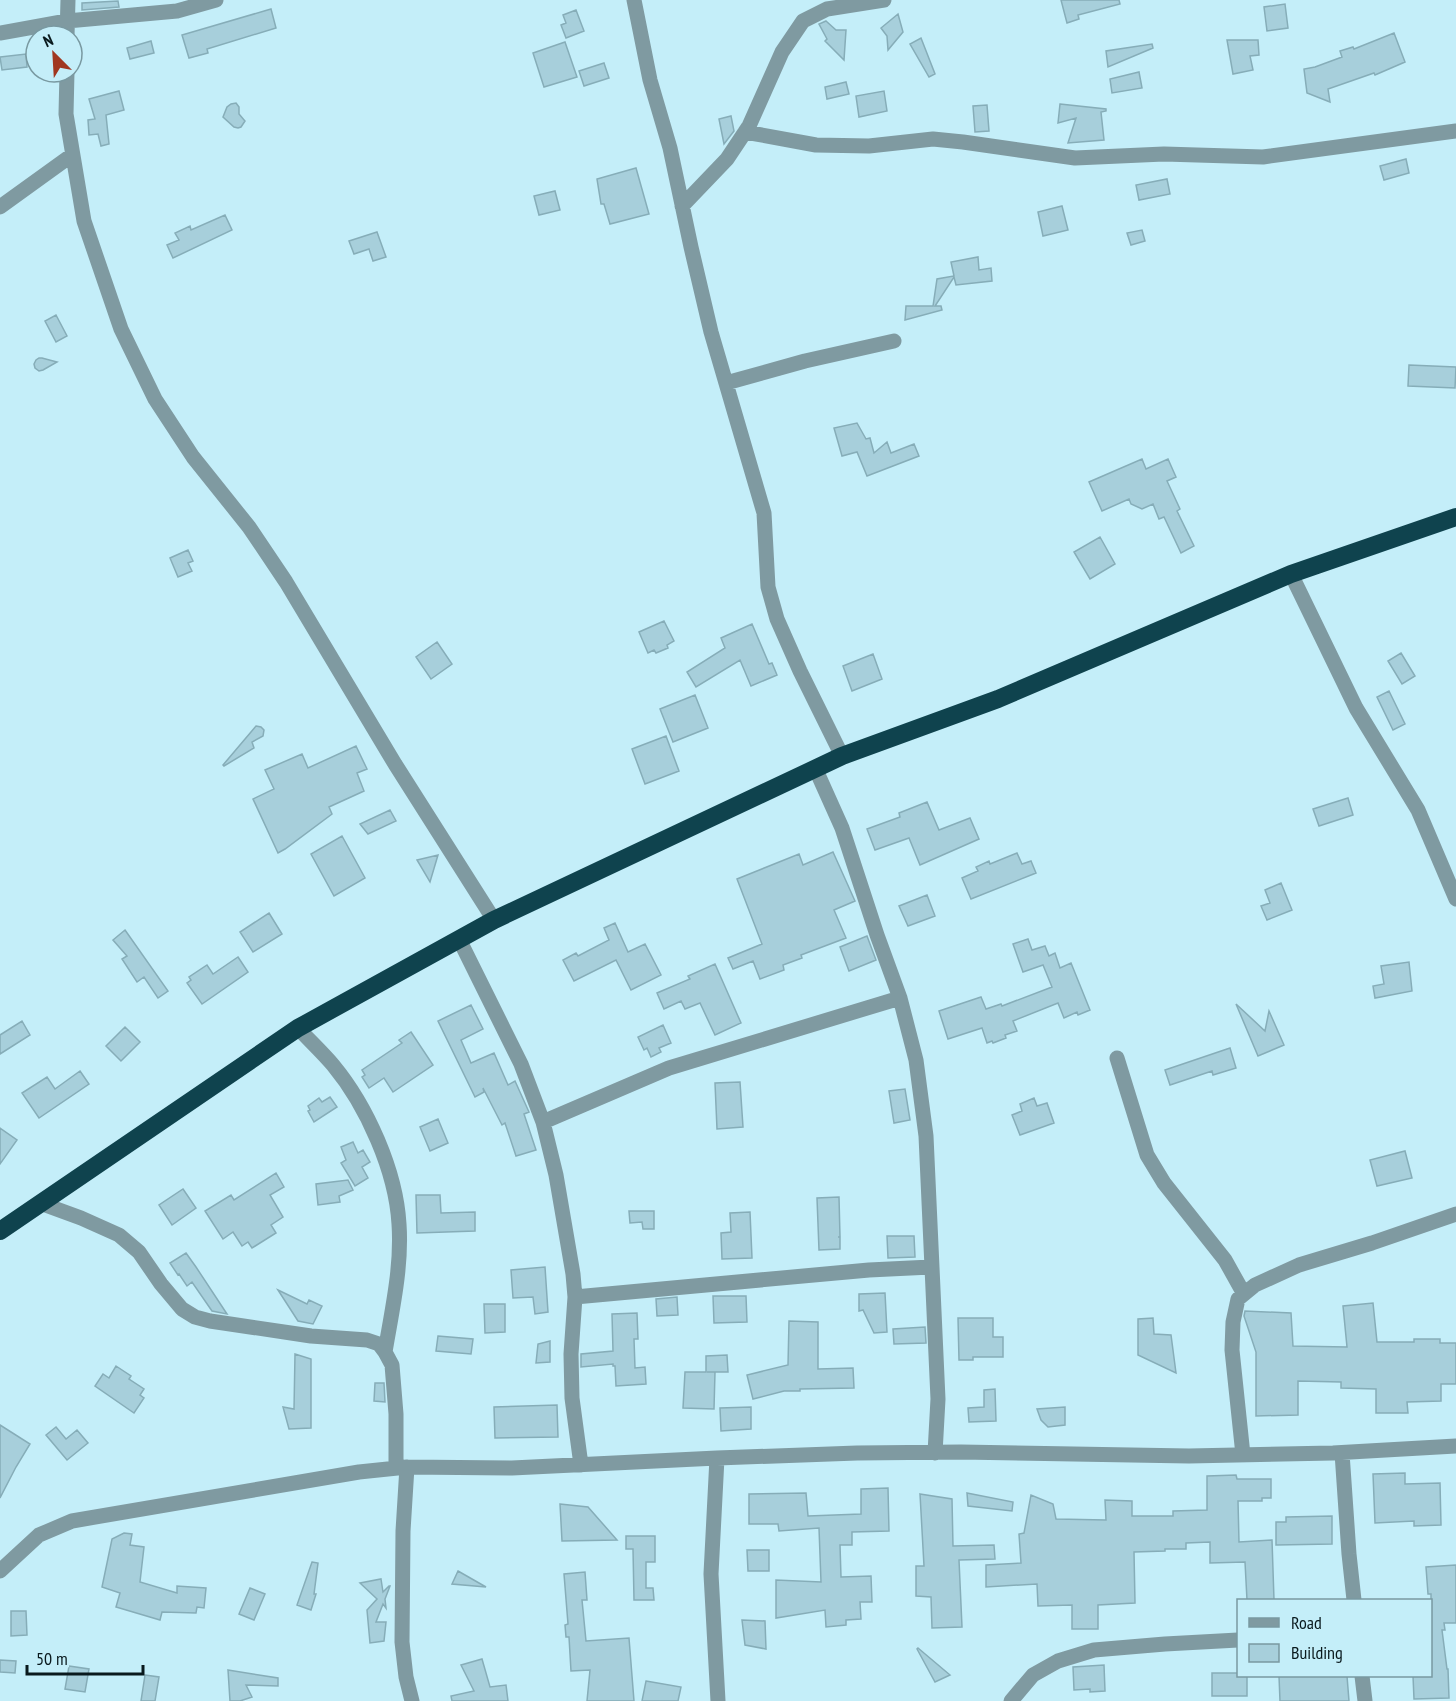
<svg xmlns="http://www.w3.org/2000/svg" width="1456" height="1701" font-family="'PT Sans Narrow',sans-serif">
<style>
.building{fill:#a7cfdb;stroke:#86adb8;stroke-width:1.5}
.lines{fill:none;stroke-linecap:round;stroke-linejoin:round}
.minor{stroke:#7f9aa1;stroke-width:15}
.highway{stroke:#0f434e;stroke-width:18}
</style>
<rect width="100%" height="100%" fill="#c4eef9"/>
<path class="building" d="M1061,0H1119L1120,4L1078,15L1079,19L1067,23Z
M118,1L119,7L82,10V3Z
M1285,4L1288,28L1267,31L1264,7Z
M271,9L276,28L207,49L208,53L189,58L182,35Z
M576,10L584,31L566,38L561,25L566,23L563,15Z
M898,14L903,32L888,50L887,36L881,28Z
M826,21L836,30H846L844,60L825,41L827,39L819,24Z
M1394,33L1405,62L1375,75L1374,73L1328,89L1330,102L1307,93L1304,69L1315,67L1342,57L1340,51L1353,47L1354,49Z
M921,38L935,74L929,77L910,44Z
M1227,40H1258L1259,55L1250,56L1253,70L1233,74Z
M151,41L154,53L130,59L127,48Z
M565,42L577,77L544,87L533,53Z
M1152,44L1153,48L1108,67L1106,51Z
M26,54L27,67L2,70L0,57Z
M604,63L609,78L584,86L579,71Z
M1139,72L1142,88L1112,93L1110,79Z
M846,82L849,94L827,99L825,87Z
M119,91L124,110L106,115L109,144L101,146L98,134L89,135L88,120L95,119L89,99Z
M884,91L887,111L859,117L856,96Z
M236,103L239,107V114L245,121L241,127L238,128L234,127L223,117L227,107L231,104Z
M1060,104L1106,109V111L1101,112L1104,140L1068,143L1076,118L1058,123Z
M987,105L989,131L975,132L973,106Z
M731,116L734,131L724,144L719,119Z
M1406,159L1409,173L1384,180L1380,166Z
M636,168L649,214L610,224L604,204H601L597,179Z
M1167,179L1170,194L1139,200L1136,185Z
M555,191L560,210L539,215L534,196Z
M1062,206L1068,230L1043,236L1038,212Z
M225,215L232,230L173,258L167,245L179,240L175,233L190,226L191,230Z
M1142,230L1145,241L1131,245L1127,233Z
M377,232L386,257L373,261L369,249L354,254L349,241Z
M978,257L979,270L991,268L992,281L956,285L954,277L935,306H941L942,310L905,320L906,306H933L937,279L954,276L951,262Z
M56,315L67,336L56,342L45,321Z
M39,358H42L57,362L43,370L39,371L35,368L34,364L36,360Z
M1409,365L1456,367L1455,388L1408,386Z
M857,423L866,439L870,438L874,453L887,442L891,453L914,444L919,456L867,476L857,452L842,456L834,428Z
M1142,459L1146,469L1168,459L1176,477L1167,481L1180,509L1177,511L1194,546L1181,553L1164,517L1159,519L1153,504L1142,509L1131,504L1129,499L1102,511L1089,482Z
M1100,537L1115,564L1090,579L1074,552Z
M188,550L193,561L188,563L192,571L178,577L170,558Z
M664,621L674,641L667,645L668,648L656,653L654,650L648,653L639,632Z
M752,624L769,664L772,663L777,675L751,686L740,660L696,687L687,672L725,648L721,638Z
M437,642L452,664L431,679L416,657Z
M1401,653L1415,676L1402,684L1388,661Z
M873,654L882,679L852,691L843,666Z
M1389,691L1405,724L1393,730L1377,697Z
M695,695L708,728L673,742L660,709Z
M256,726L261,727L264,730L263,736L252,742L254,748L224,766L223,765Z
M666,736L679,771L645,784L632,749Z
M356,746L367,769L357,773L364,791L329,807L332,814L285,849L278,853L253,799L274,789L265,770L302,754L308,768Z
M1348,798L1353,815L1319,826L1313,809Z
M927,802L939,830L970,818L979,839L920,865L909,838L875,850L867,829L900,817L899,813Z
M390,810L396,821L368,834L360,824Z
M342,836L365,878L334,896L311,854Z
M833,852L855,901L834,910L846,938L801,955L802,958L783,965L784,970L760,979L753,961L733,969L728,958L762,944L737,879L799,854L803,865Z
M1017,853L1022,864L1031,861L1036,873L971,899L962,878L978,871L976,867L989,861L990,864Z
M438,855L430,882L417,860Z
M1281,883L1292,910L1267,920L1261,906L1270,903L1265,890Z
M927,895L935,916L908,926L899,906Z
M269,913L282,934L253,952L240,932Z
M615,923L628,952L645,944L661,975L631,990L616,960L574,981L563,960L576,953L578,956L609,940L604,928Z
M125,930L168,991L158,998L144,977L137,982L122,959L127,956L113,940Z
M867,936L876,960L849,971L840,947Z
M1028,939L1032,950L1045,946L1049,956L1055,953L1060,968L1071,963L1090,1010L1078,1015L1077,1012L1064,1018L1058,1003L1013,1021L1017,1031L1005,1035L1006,1038L993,1043L992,1041L987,1043L982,1028L948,1039L939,1011L981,997L986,1009L1001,1004L1002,1006L1052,987L1043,965L1023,972L1013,944Z
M238,957L248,972L202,1004L187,983L191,980L189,977L207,965L213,974Z
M1409,962L1412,991L1375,998L1373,986L1384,984L1381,966Z
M715,964L741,1023L715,1035L700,1003L685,1009L681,1001L664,1009L657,993L690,979L688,976Z
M1236,1004L1265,1031L1269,1011L1284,1045L1258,1056Z
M471,1005L483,1029L461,1040L471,1063L494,1053L508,1085L515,1081L529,1112L524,1114L536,1150L516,1156L505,1123L502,1125L483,1088L484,1092L475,1097L438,1021Z
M22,1021L30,1035L0,1054V1035Z
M663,1025L671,1043L659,1048L661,1052L651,1057L647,1048L644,1050L638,1037Z
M125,1027L140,1042L121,1061L106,1046Z
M411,1032L433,1065L393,1092L384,1078L369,1088L362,1077L365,1075L362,1070L402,1043L399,1040Z
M1230,1048L1236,1068L1213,1075L1212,1071L1170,1085L1165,1070Z
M80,1071L89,1084L39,1118L22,1093L47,1077L55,1089Z
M740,1082L743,1127L717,1129L715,1083Z
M905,1089L910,1120L894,1123L889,1091Z
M330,1097L337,1107L314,1122L308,1111L310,1110L308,1106L319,1098L322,1102Z
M1034,1098L1037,1106L1047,1103L1054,1123L1020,1135L1012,1115L1022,1111L1020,1104Z
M438,1119L448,1143L430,1151L420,1127Z
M0,1128L17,1140L0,1164Z
M353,1142L358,1153L363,1150L370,1162L362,1167L368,1178L355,1186L341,1163L346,1160L341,1147Z
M1405,1151L1412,1178L1377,1186L1370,1160Z
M276,1173L284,1187L270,1195L283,1217L271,1225L276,1233L252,1248L248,1242L242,1246L233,1232L223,1239L205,1211L231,1195L234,1200Z
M348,1180L353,1190L339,1196L340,1202L318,1205L316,1184Z
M183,1189L196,1208L172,1225L159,1205Z
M416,1195H440L441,1213L475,1212V1231L417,1233Z
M839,1197L840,1237H838H840V1249L819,1250L817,1198Z
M629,1211H654V1229H643L642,1222L630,1223Z
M750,1212L752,1258L722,1259L721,1233L731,1232L730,1213Z
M887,1236H914L915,1257L888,1258Z
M186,1253L196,1267L227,1314L212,1311L192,1282L187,1286L179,1274L178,1275L170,1263Z
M545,1267L548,1312L535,1314L533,1297L513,1298L511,1270Z
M278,1290L307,1304L309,1300L322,1306L313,1324L298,1321Z
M885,1293L887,1332L874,1333L863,1310L859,1311V1294Z
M713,1296H746L747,1322L714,1323Z
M677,1297L678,1315L657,1316L656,1299Z
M1373,1303L1377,1342H1414V1339H1440V1343H1456V1384H1441V1401L1407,1402L1408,1413H1376V1389L1341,1388V1382L1298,1381V1415L1256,1416V1352L1244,1316L1245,1311L1291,1313L1293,1346L1347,1347L1343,1306Z
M484,1304H505V1332L485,1333Z
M637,1313L638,1339H634L635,1368L645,1367L646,1384L616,1386L615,1366H613V1364L581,1367V1354L613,1351L612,1314Z
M958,1318H993V1337H1003V1357H973V1360H959Z
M1153,1318L1154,1334L1171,1335L1176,1373L1138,1355V1319Z
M789,1321L818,1322V1369L853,1368L854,1388L800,1389V1391H784L753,1399L747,1375L788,1365Z
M925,1327L926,1343L894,1344L893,1329Z
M438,1336L473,1339L471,1354L436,1351Z
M550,1341V1362L536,1363L538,1344Z
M295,1354L311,1359V1428L289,1429L283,1407L294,1409Z
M727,1355L728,1372H707H715L714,1409L683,1408L685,1372H706V1356Z
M116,1366L131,1376L129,1379L144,1389L140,1395L144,1398L134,1413L95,1386L103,1374L109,1378Z
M375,1383H384L385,1402L374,1401Z
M995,1389L996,1421L969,1422L968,1408L984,1407V1390Z
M557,1405L558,1437L495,1438L494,1407Z
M751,1407V1429L721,1431L720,1408Z
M1065,1407V1425L1048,1427L1041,1420L1037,1409Z
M0,1425L30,1444L16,1467L0,1498Z
M56,1427L66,1439L77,1430L88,1443L67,1460L46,1435Z
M1405,1473V1484L1440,1483L1441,1525L1414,1526V1521L1375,1523L1373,1474Z
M1236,1475L1237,1479H1271V1498H1262V1501H1238L1239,1542L1272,1540L1274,1600H1247L1245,1562L1210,1563V1542L1186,1543V1549H1165V1551L1134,1552L1135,1603L1098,1605V1629H1072V1605L1038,1606L1037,1584L986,1587V1565L1021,1563L1019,1534L1024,1533L1031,1495L1053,1504L1056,1519L1106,1520L1105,1500L1132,1501V1516H1173V1511L1207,1510V1476Z
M888,1488L889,1531L852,1532V1545H840L841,1577L871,1576L872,1602H860L861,1619L846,1620V1625L826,1627L825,1610L776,1618V1580L821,1582L819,1528L779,1531L778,1524H749V1494L806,1493L808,1516L861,1514V1489Z
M967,1493L1013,1502L1012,1511L968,1506Z
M920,1494L952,1499L953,1546L994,1545L995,1559L959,1560L962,1627L932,1628L931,1597L916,1596V1566H924Z
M560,1504L588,1507L617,1540L562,1541Z
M1332,1516V1544L1276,1545V1522H1286V1517Z
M124,1533L132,1534L130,1545L144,1547L140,1582L177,1593V1586L206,1588L204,1608L197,1607L196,1613L162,1612L160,1620L116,1607L120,1593L102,1587L112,1539Z
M626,1536H655V1562H646V1588H653L654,1600H634L633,1549H626Z
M747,1550H769V1571H748Z
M312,1562L318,1563L314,1594H316L311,1610L297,1605Z
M1456,1565V1623H1444L1445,1630H1442L1447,1669H1448L1449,1698L1414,1699L1413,1676H1431V1594H1428L1426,1567Z
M458,1571L486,1587L452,1584Z
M585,1572L587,1600H582L586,1641L629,1638L634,1701H587L590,1670L571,1671L569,1637H566L565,1625L568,1624L564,1574Z
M381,1579L383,1592L389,1586H390L385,1599L386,1608L383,1604L376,1622H386L384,1641L370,1643L367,1610L377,1599L360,1583Z
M250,1588L265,1594L254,1620L239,1614Z
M11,1611H26L27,1635L11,1636Z
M742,1620L765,1621L766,1649L745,1645Z
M918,1648L950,1675L935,1682L917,1649Z
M482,1659L490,1687L506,1685L508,1701H452L451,1696L474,1691L461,1665Z
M0,1660L16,1661L15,1673L0,1672Z
M1104,1665L1105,1691L1090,1692V1689L1074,1690L1073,1667Z
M69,1666L89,1669L85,1692L65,1689Z
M228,1670L278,1678V1686L246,1685L252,1697L240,1701H230Z
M1212,1673H1239V1676H1247V1696H1212Z
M145,1675L159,1677L155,1701H141Z
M1279,1676H1347L1349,1701H1280Z
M646,1681L681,1687L678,1701H642Z"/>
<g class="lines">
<path class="minor" d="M634,0L650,80L670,148L691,247L711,332L764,513L768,587L777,619L800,671L842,756
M0,33L67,21L177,11L216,0
M67,36L68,0
M67,72L66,114L84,221L121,329L155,399L193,457L249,527L286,582L395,764L494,920
M745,132L816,145L869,146L933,139L963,142L1075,158L1164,154L1263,157L1456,131
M682,206L727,159L749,126L782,52L803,21L827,9L884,0
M0,207L72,155
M726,383L805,361L894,341
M1291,574L1356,708L1418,810L1456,899
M816,770L842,828L877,935L900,998L916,1060L926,1136L938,1399L935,1453
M459,939L521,1064L543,1122L556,1175L573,1274L575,1297L571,1354L572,1398L581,1465
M298,1028C309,1040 322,1052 333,1065C367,1106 396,1171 399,1224C402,1267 392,1310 385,1352
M1117,1058L1147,1155L1164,1183L1225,1260L1244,1294
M543,1122L669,1068L900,998
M40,1203L81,1218L119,1235L139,1252L161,1284L182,1309L195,1317L210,1321L311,1336L367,1340L379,1344L385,1352L392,1365L396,1414V1468
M575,1297L869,1270L931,1267
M1342,1453L1349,1554L1354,1600
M1243,1455L1232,1350L1233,1322L1238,1299L1255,1285L1299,1265L1372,1243L1456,1214
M717,1458L711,1574L718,1701
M407,1467L403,1531L402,1642L406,1677L412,1701
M0,1571L39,1535L72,1521L359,1472L407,1467L512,1468L717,1458L857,1453L961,1452L1189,1456L1333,1453L1456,1446
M1362,1676L1365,1701
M1011,1701L1033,1675L1058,1661L1094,1650L1165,1644L1238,1640"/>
<path class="highway" d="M0,1231L298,1028L494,920L842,756L998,699L1291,574L1456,517"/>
</g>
<rect x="1237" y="1599" width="195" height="78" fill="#c4eef9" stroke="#7999a1" stroke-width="1.5"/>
<rect x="1249" y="1618" width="30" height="9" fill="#7f9aa1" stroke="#7999a1" stroke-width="1.5"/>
<text x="1291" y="1629" font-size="18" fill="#09191d">Road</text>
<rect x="1249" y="1644" width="30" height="18" fill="#a7cfdb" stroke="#7999a1" stroke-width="1.5"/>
<text x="1291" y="1659" font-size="18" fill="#09191d">Building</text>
<g transform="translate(54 54) rotate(336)"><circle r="28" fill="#c4eef9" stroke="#7999a1" stroke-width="1.5"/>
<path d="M0-4.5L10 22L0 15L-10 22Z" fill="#a03720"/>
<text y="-9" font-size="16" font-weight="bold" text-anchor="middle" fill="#09191d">N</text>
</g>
<path d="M27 1665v9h116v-9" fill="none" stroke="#09191d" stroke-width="3"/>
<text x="36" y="1665" font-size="18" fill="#09191d" stroke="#c4eef9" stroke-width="4.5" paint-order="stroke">50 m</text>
</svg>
